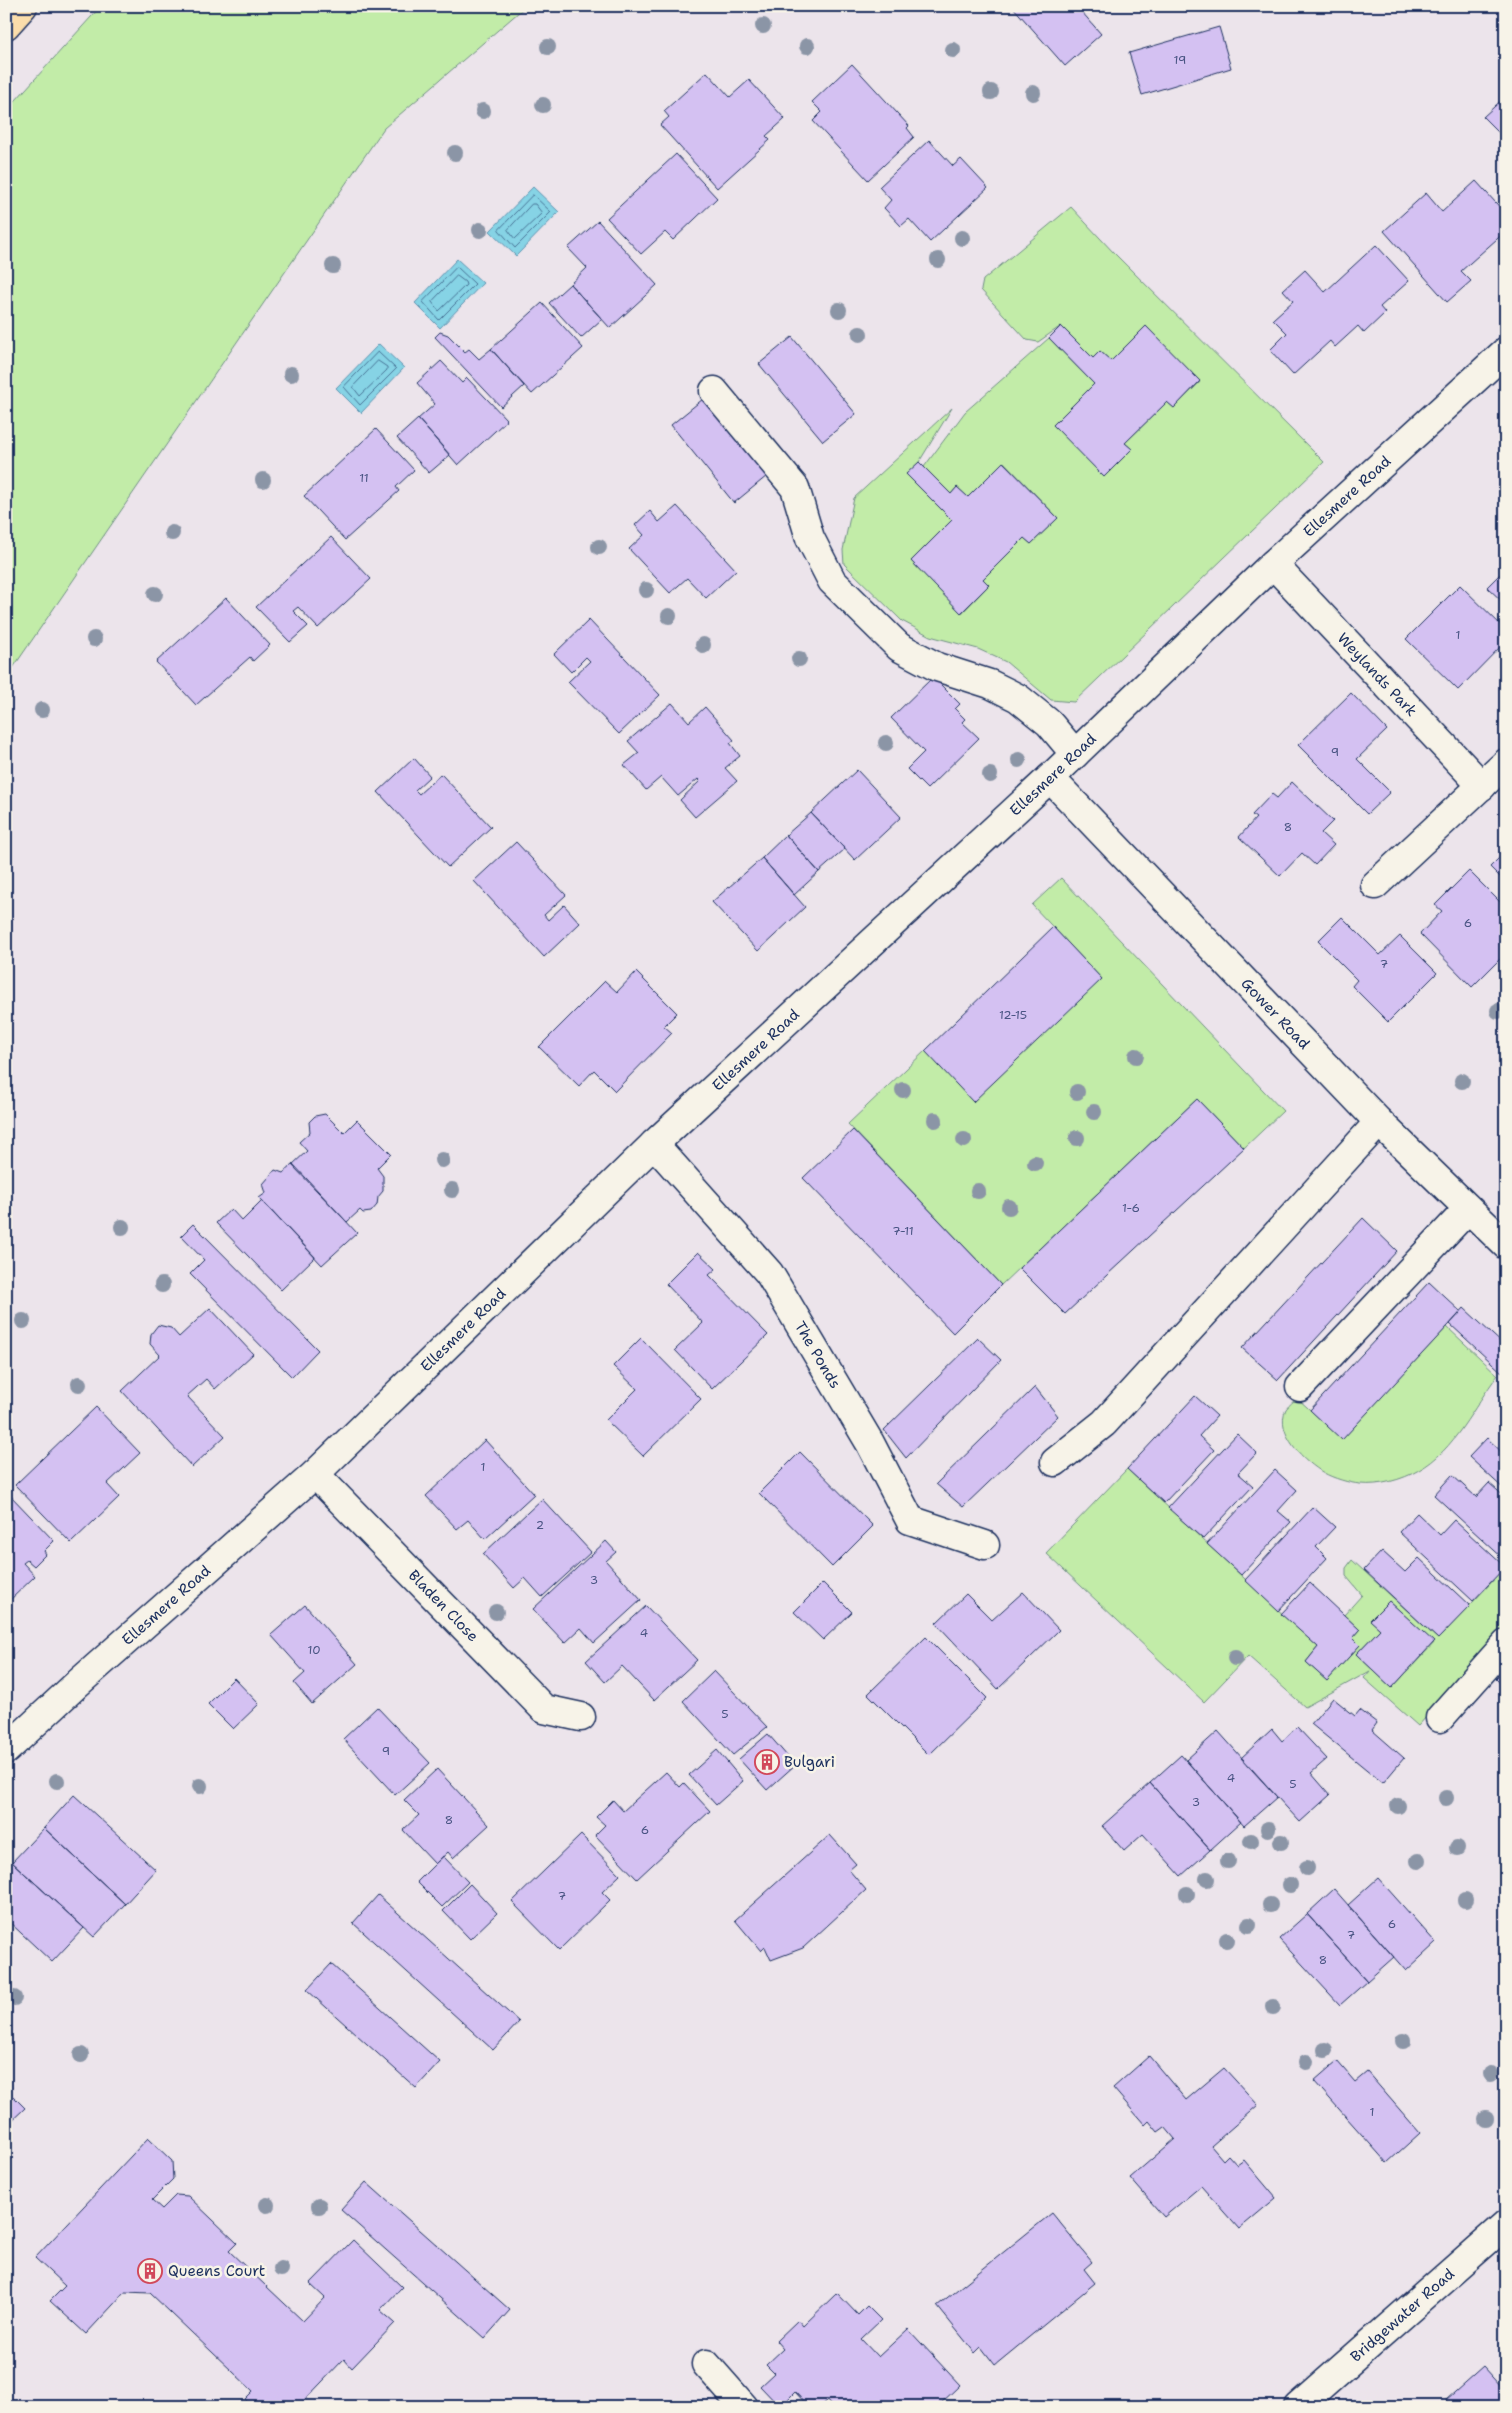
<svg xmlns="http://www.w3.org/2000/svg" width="1512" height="2413" font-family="'Shantell Sans',sans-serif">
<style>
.green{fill:#c2eca8;stroke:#6e8e83;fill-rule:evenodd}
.water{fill:#86d3e5;stroke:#5b91af}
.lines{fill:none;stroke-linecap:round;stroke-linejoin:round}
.shore{stroke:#467194;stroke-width:1}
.building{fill:#d4c1f2;stroke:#1b2f5e}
.minor-casing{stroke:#1b2f5e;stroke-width:31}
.major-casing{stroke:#1b2f5e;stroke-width:31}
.minor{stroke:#f7f3e8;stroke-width:28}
.major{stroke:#fbddab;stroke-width:28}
.tree{fill:#8b95a6}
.labels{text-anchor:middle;stroke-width:5;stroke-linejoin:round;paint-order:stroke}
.number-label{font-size:12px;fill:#495483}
.street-label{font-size:15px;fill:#1b2f5e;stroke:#f7f3e8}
.poi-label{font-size:15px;fill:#1b2f5e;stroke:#f7f3e8;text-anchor:start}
</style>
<rect width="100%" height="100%" fill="#ece4eb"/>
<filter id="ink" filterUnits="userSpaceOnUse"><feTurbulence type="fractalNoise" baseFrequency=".02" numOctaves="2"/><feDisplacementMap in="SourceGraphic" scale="10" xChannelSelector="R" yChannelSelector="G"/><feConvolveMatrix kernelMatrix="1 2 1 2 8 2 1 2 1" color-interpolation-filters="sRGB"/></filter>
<g filter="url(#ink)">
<path class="green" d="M101,6H526L384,128L6,678V111Z
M1071,207L1114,253L1324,462L1074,702L1051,700L1006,662L978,649L930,636L902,621L844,564L843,550L854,498L952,408L919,462L907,474L952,520L911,561L962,613L989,585L983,579L1024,538L1031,544L1058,518L1004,462L968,497L957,487L951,494L924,467L965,412L1049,338L1094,384L1104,477L1132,449L1125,443L1167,402L1174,408L1200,382L1146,327L1111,361L1100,351L1093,358L1061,326L1038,342L1027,340L981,290L983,280Z
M1061,878L1283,1111L1244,1148L1197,1099L1001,1285L848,1124L925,1051L1102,979L1032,905Z
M1447,1327L1498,1375C1473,1407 1455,1450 1419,1470C1402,1480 1379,1486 1360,1484C1349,1483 1333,1478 1324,1473C1305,1462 1274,1433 1286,1409C1289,1405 1294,1401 1297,1398L1342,1439Z
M1127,1469L1318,1647L1306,1662L1327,1681L1360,1645L1353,1638L1360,1630L1344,1615L1362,1595L1346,1576V1568L1352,1560L1438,1639L1506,1567V1629L1418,1726L1364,1678L1370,1671L1305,1707L1248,1656L1204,1702L1046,1553ZM1389,1601L1434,1643L1392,1688L1356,1654L1380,1629L1371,1620Z"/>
<path class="water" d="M533,187L559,212L516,256L490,231Z
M457,259L483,283L440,328L415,303Z
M379,344L404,368L361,413L336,388Z"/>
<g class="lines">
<path class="shore" d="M533,195L551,212L515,248L499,230Z
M532,204H535L542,213L515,239L508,230Z
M457,267L475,284L439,320L423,302Z
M457,276L465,282L466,285L439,311L432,302Z
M378,352L396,369L360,405L344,387Z
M378,361L387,367V370L360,396L353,387Z"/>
</g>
<path class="building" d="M1012,6H1086L1081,11L1101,34L1065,66Z
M1219,27L1231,68L1142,95L1129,53Z
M852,64L909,126L907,128L914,137L868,180L813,121L822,112L812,102Z
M707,72L730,97L749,80L785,119L766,136L770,140L717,188L660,125L669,117L664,111Z
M1506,96V140L1483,117Z
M929,140L953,166L961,159L988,188L930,242L909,219L901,226L884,208L891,200L879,187Z
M676,154L717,198L673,240L665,232L641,254L607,218Z
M1476,181L1506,214V231L1461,271L1471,281L1447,302L1384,231L1426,193L1442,212Z
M598,221L657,285L610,328L570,284L587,268L568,248Z
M1376,245L1409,281L1380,307L1385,313L1364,333L1358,326L1335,347L1330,341L1293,375L1270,350L1287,333L1273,319L1293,301L1283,290L1305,270L1325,292Z
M570,284L602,319L581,338L549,303Z
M542,303L583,348L532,394L491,349Z
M1061,326L1093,358L1100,351L1111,361L1146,326L1200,381L1174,408L1167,402L1125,443L1132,449L1104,477L1053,425L1094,384L1049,338Z
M440,332L448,335L465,352L469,349L479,359L491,349L524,386L501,407L435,337Z
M792,337L856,414L823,441L759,364Z
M441,361L462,383L467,378L507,420L458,465L418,419L435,404L417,383Z
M703,399L767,476L734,503L671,425Z
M418,419L450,455L429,473L397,438Z
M376,429L414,470L396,487L399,491L345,540L304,496Z
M919,462L951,494L957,487L968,497L1003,462L1058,518L1031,544L1024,538L983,579L989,585L961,613L911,561L952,520L906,474Z
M677,506L736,570L706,598L687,578L670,593L629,549L644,535L635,525L650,511L659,522Z
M331,537L371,579L318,628L298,607L293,611L308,626L290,642L256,607Z
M1506,568V605L1487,587Z
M1460,585L1506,630V641L1458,690L1406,639Z
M226,598L270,645L253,661L250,657L196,705L156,662Z
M589,620L660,695L619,734L568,682L590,661L586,657L571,672L554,654Z
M933,677L960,704L955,709L965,719L962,722L979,738L927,789L907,769L924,752L891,718Z
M1351,693L1387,730L1357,759L1390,792L1367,814L1298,745Z
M672,703L689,722L705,707L734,740L730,743L740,756L725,768L737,781L695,817L680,800L700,781L698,779L678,796L661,777L646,790L624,765L639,753L628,741Z
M414,758L430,776L415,790L419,794L441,774L491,827L448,867L378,792Z
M857,770L901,817L855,860L811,813Z
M1292,782L1333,821L1321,833L1334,845L1315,865L1302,853L1280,876L1239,837L1256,818L1252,815L1272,794L1277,798Z
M811,813L845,849L819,872L786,835Z
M786,835L819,872L794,895L762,858Z
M516,842L566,895L544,915L548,920L564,905L580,923L544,957L474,881Z
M1506,851V883L1490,867Z
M762,858L805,907L758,951L712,902Z
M1469,871L1506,908V953L1472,987L1420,934L1442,911L1435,905Z
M1342,917L1380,955L1400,936L1437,973L1388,1022L1352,986L1357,980L1318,941Z
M1053,927L1102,979L973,1102L925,1051Z
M636,972L677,1013L664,1026L672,1033L615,1091L594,1070L579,1086L539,1047L605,981L617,992Z
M1197,1099L1244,1148L1065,1314L1019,1268Z
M325,1114L344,1133L357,1120L391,1154L377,1168L383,1176V1191L378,1197L377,1205L371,1212L363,1213L360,1210L347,1222L292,1165L307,1151L299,1142L310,1132L309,1122L315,1116Z
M853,1130L1001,1285L953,1333L803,1178Z
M293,1164L357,1233L322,1265L259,1198L266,1193L263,1184L275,1170L283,1173Z
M262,1201L315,1257L281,1290L216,1223L231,1209L242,1221Z
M1363,1218L1397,1251L1278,1380L1242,1348Z
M193,1224L318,1350L292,1377L190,1274L204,1260L181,1236Z
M698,1252L716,1269L709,1275L768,1335L712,1389L675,1350L703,1323L666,1284Z
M1429,1282L1461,1312L1342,1440L1310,1410Z
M210,1308L253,1354L215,1389L206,1379L187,1396L225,1436L192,1467L122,1391L160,1355L150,1344L151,1334L158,1325L171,1328L179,1337Z
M1464,1308L1506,1347V1376L1450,1324Z
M641,1338L701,1399L643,1456L606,1420L637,1389L613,1366Z
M978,1338L1001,1360L906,1458L884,1430Z
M1035,1387L1058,1416L963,1507L936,1484Z
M1195,1396L1217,1416L1199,1436L1214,1450L1164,1503L1127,1469Z
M96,1407L140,1453L107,1484L119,1497L71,1543L15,1485Z
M1237,1434L1257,1453L1238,1473L1253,1486L1203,1539L1168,1508Z
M1487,1438L1506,1456V1491L1469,1457Z
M485,1440L534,1494L485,1539L468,1520L457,1529L426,1496Z
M800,1452L873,1526L832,1567L759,1493Z
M1275,1470L1297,1490L1278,1511L1291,1522L1241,1575L1207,1544Z
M1452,1475L1476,1497L1489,1483L1506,1498V1561L1434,1495Z
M9,1494L54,1541L44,1551L46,1554L34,1566L27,1560L23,1563L35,1576L8,1602L6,1600V1496Z
M542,1499L591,1552L542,1597L525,1578L514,1588L483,1554Z
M1313,1507L1335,1527L1316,1547L1327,1558L1278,1611L1245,1580Z
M1417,1513L1440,1535L1454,1520L1505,1567L1473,1601L1399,1532Z
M606,1541L616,1552L606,1561L641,1600L594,1643L581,1628L565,1643L533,1609Z
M1382,1551L1405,1572L1419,1558L1470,1606L1438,1639L1364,1570Z
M823,1583L852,1612L823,1640L794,1612Z
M1310,1583L1360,1630L1353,1638L1360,1645L1327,1681L1306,1662L1318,1647L1281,1614Z
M1023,1592L1059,1630L998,1689L936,1623L966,1594L992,1620Z
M1389,1601L1434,1642L1392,1688L1356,1654L1380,1629L1370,1620Z
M305,1605L357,1664L312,1704L294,1683L305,1673L271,1635Z
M646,1606L697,1660L654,1700L622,1666L605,1682L586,1661Z
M926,1637L987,1698L929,1755L868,1694Z
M1506,1669V1689L1496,1679Z
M714,1671L767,1727L733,1755L683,1701Z
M234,1678L259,1704L233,1729L208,1704Z
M1333,1698L1355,1716L1360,1710L1377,1723L1372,1730L1404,1758L1383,1783L1311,1724Z
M377,1707L430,1763L395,1795L343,1739Z
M1297,1727L1327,1759L1311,1773L1330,1795L1300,1822L1241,1758L1272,1729L1282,1741Z
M1218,1731L1277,1797L1244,1826L1186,1760Z
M768,1734L795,1765L767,1790L739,1759Z
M717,1750L743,1781L716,1805L689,1775Z
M1181,1755L1241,1822L1210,1850L1150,1783Z
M437,1769L489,1825L453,1858L448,1852L435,1864L403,1830L419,1815L404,1800Z
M666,1772L680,1787L684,1783L710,1811L637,1879L595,1835L605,1825L596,1817L613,1800L623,1811Z
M1150,1783L1210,1850L1181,1876L1143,1834L1124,1851L1102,1826Z
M74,1795L156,1870L125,1904L44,1828Z
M44,1828L125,1904L94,1937L12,1862Z
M581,1835L620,1875L602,1892L610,1900L559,1950L512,1902Z
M830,1835L856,1864L849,1870L866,1890L803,1948L771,1960L765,1947L761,1951L735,1920Z
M443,1856L468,1882L442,1907L417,1882Z
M12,1862L84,1928L52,1962L6,1919V1868Z
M1378,1878L1436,1943L1406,1971L1348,1905Z
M470,1884L497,1913L470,1939L443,1911Z
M1334,1889L1394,1957L1367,1981L1307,1914Z
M378,1895L519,2022L493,2050L353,1923Z
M1307,1914L1367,1981L1340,2005L1279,1939Z
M331,1964L440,2062L416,2088L307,1990Z
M1149,2056L1186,2100L1224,2068L1258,2105L1211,2146L1223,2160L1228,2155L1237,2165L1244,2160L1276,2198L1239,2229L1201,2186L1164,2217L1130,2178L1175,2139L1165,2127L1158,2132L1149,2121L1145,2125L1113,2088Z
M1337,2061L1355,2082L1367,2072L1420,2133L1387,2163L1314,2081Z
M6,2089L25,2108L6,2126Z
M148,2138L172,2161L173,2179L152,2200L162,2209L176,2195L188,2196L237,2243L229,2251L303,2321L325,2298L310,2284L353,2240L402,2287L380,2310L395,2323L352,2368L344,2359L298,2407H253L245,2399L253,2391L150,2293L125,2292L86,2334L50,2301L65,2286L35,2258Z
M366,2182L510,2310L485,2338L341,2210Z
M1052,2213L1092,2262L1084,2269L1095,2283L995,2365L981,2347L975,2353L937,2306Z
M837,2293L858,2315L867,2306L881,2320L861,2339L878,2357L908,2329L960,2385L937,2407H832L827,2401L820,2407H809L795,2392L780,2407L760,2386L774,2373L766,2365L783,2349L776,2341L798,2320L803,2326Z
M1483,2367L1502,2388L1506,2385V2407H1452L1446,2400Z"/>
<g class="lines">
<defs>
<g id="minor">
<path d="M714,391L795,488L810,538L832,581L899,647L937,667L990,684L1018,698L1049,723L1075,754"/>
<path id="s1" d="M1273,564L1482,786"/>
<path id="s2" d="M1050,778L1379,1122L1506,1245"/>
<path d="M1375,885L1506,763"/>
<path id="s3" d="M654,1144L769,1273L870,1443L910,1520L985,1545"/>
<path d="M1300,1387L1468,1209"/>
<path d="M1055,1462L1104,1423L1379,1122"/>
<path id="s4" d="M315,1474L544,1709L581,1717"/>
<path d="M1440,1718L1506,1644"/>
<path id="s5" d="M6,1750L77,1684L315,1474L654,1144L1050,778L1273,564L1506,351"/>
<path d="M706,2364L744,2407"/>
<path id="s6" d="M1298,2407L1506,2224"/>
</g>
<path id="major" d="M6,25L23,6"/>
</defs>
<use href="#minor" class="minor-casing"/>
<use href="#major" class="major-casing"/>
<use href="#minor" class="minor"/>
<use href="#major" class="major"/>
</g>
<g class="tree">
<circle cx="763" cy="26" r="8"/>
<circle cx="807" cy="46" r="8"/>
<circle cx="548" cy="47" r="8"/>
<circle cx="953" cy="50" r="8"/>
<circle cx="991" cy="92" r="8"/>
<circle cx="1033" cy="93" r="8"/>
<circle cx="543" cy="105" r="8"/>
<circle cx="483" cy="111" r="8"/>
<circle cx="455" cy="153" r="8"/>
<circle cx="480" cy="230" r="8"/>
<circle cx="962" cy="238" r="8"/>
<circle cx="938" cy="260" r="8"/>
<circle cx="333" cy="266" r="8"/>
<circle cx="839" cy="310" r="8"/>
<circle cx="860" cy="334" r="8"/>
<circle cx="291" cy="374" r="8"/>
<circle cx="263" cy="480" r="8"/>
<circle cx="172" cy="533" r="8"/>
<circle cx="599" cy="547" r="8"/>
<circle cx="646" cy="590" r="8"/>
<circle cx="155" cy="594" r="8"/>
<circle cx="669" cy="616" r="8"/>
<circle cx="94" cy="639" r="8"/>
<circle cx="703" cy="645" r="8"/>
<circle cx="799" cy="659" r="8"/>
<circle cx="42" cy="710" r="8"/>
<circle cx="886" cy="743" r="8"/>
<circle cx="1019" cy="760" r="8"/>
<circle cx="990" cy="775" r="8"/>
<circle cx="1498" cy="1011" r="8"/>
<circle cx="1136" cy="1056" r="8"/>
<circle cx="1462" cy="1081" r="8"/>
<circle cx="903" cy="1090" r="8"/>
<circle cx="1077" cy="1092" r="8"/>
<circle cx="1094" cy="1112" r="8"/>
<circle cx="935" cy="1120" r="8"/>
<circle cx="1077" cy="1138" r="8"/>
<circle cx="964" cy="1140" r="8"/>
<circle cx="442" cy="1160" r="8"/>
<circle cx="1035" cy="1163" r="8"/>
<circle cx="452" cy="1190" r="8"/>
<circle cx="978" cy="1191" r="8"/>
<circle cx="1009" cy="1207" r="8"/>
<circle cx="122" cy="1227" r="8"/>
<circle cx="162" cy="1285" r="8"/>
<circle cx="23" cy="1321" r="8"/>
<circle cx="79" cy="1384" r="8"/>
<circle cx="496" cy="1612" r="8"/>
<circle cx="1235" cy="1658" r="8"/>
<circle cx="57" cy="1781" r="8"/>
<circle cx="200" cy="1786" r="8"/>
<circle cx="1446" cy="1798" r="8"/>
<circle cx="1398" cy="1806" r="8"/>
<circle cx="1268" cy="1829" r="8"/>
<circle cx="1251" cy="1841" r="8"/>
<circle cx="1281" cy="1842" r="8"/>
<circle cx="1457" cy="1848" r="8"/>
<circle cx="1228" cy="1861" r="8"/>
<circle cx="1418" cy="1861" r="8"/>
<circle cx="1307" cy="1868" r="8"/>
<circle cx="1207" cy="1879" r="8"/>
<circle cx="1290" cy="1885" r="8"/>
<circle cx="1187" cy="1894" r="8"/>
<circle cx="1465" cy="1900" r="8"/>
<circle cx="1270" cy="1905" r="8"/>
<circle cx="1249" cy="1925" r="8"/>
<circle cx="1227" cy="1940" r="8"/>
<circle cx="14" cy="1998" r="8"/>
<circle cx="1273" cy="2007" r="8"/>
<circle cx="1403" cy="2041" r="8"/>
<circle cx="1325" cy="2050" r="8"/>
<circle cx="81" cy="2055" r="8"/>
<circle cx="1306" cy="2062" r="8"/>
<circle cx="1491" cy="2074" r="8"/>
<circle cx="1486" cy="2119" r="8"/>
<circle cx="267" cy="2205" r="8"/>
<circle cx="319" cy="2206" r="8"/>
<circle cx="281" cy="2269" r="8"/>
</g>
</g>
<defs>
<symbol id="building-ring" viewBox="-11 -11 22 22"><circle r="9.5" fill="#f7f3e8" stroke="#d1495b" stroke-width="1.5"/><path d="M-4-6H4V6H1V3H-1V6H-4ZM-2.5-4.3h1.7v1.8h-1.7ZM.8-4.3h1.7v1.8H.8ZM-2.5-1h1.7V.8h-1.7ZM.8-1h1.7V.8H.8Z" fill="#d1495b"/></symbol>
</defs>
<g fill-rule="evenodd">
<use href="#building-ring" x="753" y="1748" width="28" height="28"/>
<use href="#building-ring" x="136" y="2257" width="28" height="28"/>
</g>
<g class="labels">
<g class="number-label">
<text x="1180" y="64">19</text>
<text x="364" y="482">11</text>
<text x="1458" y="639">1</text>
<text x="1335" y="756">9</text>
<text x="1288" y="831">8</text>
<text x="1468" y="927">6</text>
<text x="1384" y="968">7</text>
<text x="1013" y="1019">12-15</text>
<text x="1131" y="1212">1-6</text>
<text x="903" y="1235">7-11</text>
<text x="483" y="1471">1</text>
<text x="540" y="1529">2</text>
<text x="594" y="1584">3</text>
<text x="644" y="1637">4</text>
<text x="314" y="1654">10</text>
<text x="725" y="1718">5</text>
<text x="386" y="1755">9</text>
<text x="1231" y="1782">4</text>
<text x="1293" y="1788">5</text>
<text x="1196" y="1806">3</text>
<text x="449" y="1824">8</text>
<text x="645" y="1834">6</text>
<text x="562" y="1900">7</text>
<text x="1392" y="1928">6</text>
<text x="1351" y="1939">7</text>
<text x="1323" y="1964">8</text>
<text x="1372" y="2116">1</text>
</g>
<g class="street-label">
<text dy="5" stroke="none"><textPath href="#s5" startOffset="1836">Ellesmere Road</textPath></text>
<text dy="5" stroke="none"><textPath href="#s1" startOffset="152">Weylands Park</textPath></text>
<text dy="5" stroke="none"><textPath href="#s5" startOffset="1431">Ellesmere Road</textPath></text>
<text dy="5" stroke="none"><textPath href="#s2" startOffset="326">Gower Road</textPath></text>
<text dy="5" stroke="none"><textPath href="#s5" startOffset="1026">Ellesmere Road</textPath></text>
<text dy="5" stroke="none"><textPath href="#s5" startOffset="621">Ellesmere Road</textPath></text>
<text dy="5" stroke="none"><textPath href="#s3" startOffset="268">The Ponds</textPath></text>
<text dy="5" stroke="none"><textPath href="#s5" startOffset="216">Ellesmere Road</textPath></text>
<text dy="5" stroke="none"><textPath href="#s4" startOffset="184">Bladen Close</textPath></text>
<text dy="5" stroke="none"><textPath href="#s6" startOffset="139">Bridgewater Road</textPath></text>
</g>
<g class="poi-label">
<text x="784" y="1767">Bulgari</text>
<text x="168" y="2276">Queens Court</text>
</g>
</g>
<rect width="1512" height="2413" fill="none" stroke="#f7f3e8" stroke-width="25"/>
<rect x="12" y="12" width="1487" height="2388" fill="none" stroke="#1b2f5e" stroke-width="2" filter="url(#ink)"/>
</svg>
